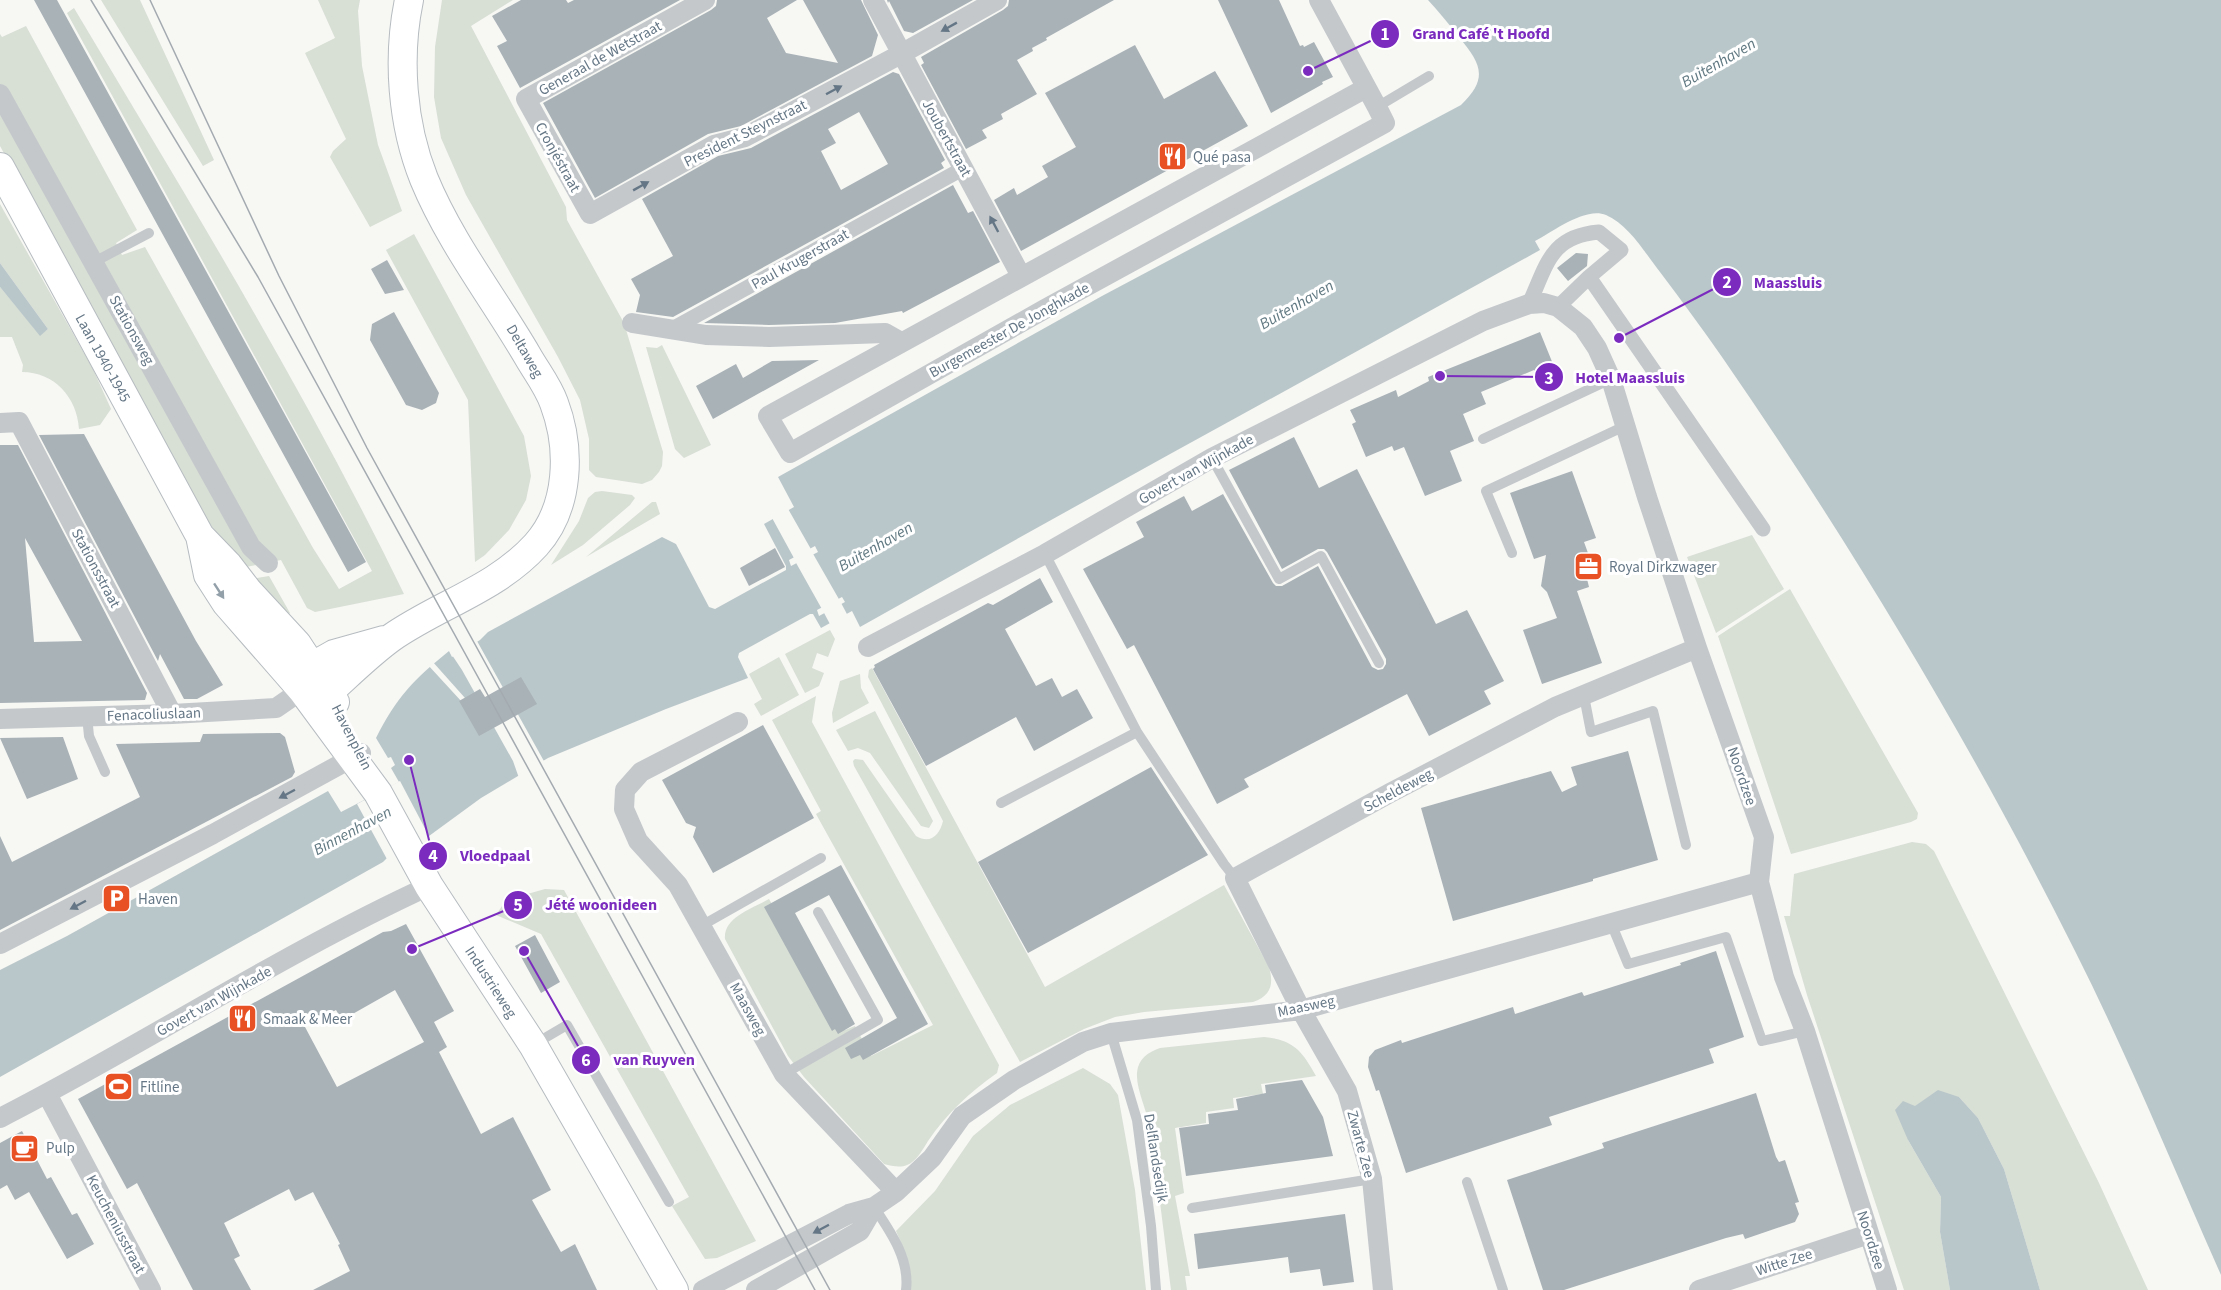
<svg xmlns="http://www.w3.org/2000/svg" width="2221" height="1290" font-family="'Source Sans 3',sans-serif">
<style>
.green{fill:#d8dfd5}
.water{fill:#bac7ca;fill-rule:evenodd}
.pier{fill:#f7f7f4}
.building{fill:#a9b2b7;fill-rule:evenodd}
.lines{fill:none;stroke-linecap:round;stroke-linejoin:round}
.secondary-casing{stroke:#b6bcc0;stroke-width:30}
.service{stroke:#c4c8cb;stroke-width:10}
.pedestrian{stroke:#c4c8cb;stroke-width:15}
.minor{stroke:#c4c8cb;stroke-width:20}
.secondary{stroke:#fff;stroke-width:28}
.tram{stroke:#a4abb0;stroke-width:1.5}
.oneway{fill:#657786}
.oneway2{fill:#93a0aa}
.labels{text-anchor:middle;stroke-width:6;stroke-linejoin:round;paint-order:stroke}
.street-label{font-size:15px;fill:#657786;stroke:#fff}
.poi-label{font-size:15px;fill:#657786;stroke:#fff;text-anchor:start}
.water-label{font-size:16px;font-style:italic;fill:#617982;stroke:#fff}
.leader{fill:none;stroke:#7b2cbf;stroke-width:2}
.callout-dot{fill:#7b2cbf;stroke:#fff;stroke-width:2}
.mark-label{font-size:18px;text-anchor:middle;font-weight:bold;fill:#fff}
.callout-label{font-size:16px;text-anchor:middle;font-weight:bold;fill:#7b2cbf;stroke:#fff;stroke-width:6;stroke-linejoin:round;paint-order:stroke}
</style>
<rect width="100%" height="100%" fill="#f7f7f4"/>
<path class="green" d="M101,0H140L214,160L203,166Z
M318,0H360L358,11L362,66L378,145L402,211L370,227L330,157L333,151L346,139L305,53L335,38Z
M442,0H513L471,26L566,207L567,220L624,323L663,452L662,466L659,472L652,480L642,484L596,477L589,470V439L580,400L558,357L466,195L441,138L434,97L435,47Z
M74,8C189,201 306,392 404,594L315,612L307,608L281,560L241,568L251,579L269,576L290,613L282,619L239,569L200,508L0,146V34L2,37L26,26L137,230L116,243L122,255L145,247L313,548L339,589L372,571L67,13Z
M0,204L93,369L111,409L100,425L79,429C77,397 54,372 22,372L23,365L12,337H0V287L40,335L48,329L0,263Z
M414,234L524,436L531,476L526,500L509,530L485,555L475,562L468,400L386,250Z
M662,345L711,445L684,458L675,449L646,347L657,348Z
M602,491L632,495L635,498L630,505L583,545L551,565L579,521L588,498L595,492Z
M652,502H656L660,514L586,557Z
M1752,535L1784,589L1716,633L1687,557Z
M1790,589L1918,813L1917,819L1911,822L1791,854L1718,636Z
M830,630L835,639L828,657L817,653L812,668L824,673L819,686L805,693L785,654Z
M779,657L799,695L761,716L754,704L762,699L749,674Z
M872,668L1045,987L1224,885L1269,967C1274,984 1271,996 1253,1002L1144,1012L1115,1017L1084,1029L1020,1062L854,766L853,761L855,759L863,760L916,836C931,845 940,834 943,821L868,677L869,670Z
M860,674L861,688L869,703L833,723L832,713L840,681Z
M816,696L812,722L999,1065L997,1073C970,1092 947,1113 928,1141C923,1149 916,1162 907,1165C900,1168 892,1166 884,1164L804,1077L788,1056L725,939C723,917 754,908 769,899L845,1030L855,1026L871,1056L933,1025L816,814L821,811L772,720Z
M875,711L933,821L929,828L921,826L870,753L858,748L848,751L836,730Z
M1912,842L1926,844L1934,851L2099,1183L2148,1290H2040L2004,1169L1978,1118L1959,1097L1908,1140L1941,1197L1940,1232L1950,1290H1904L1807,995L1784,916H1790L1794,874Z
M545,889L564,890L756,1241L717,1258L705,1259L672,1206L689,1197L541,934L496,915L506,900Z
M1264,1037C1294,1040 1302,1051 1316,1076L1261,1084L1263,1094L1233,1098L1234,1108L1206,1112V1123L1175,1128L1184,1193L1175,1196L1190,1276H1185L1187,1290H1171C1164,1235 1158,1181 1149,1126C1147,1109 1136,1090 1137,1073C1138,1059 1148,1052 1160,1048Z
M1083,1068L1110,1084L1118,1095L1135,1190L1146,1290H910C911,1267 905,1251 896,1231L935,1191L973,1136L1010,1105Z"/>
<path class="water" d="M1428,0H2221V1275C2173,1167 2128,1056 2075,951C1972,745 1853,547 1722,357C1702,328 1681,300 1660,272C1645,253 1629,225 1606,215C1586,206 1552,232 1535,241L1540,250C1314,376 1086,499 860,627L852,611L821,628L813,614H810L739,653L738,657L748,678L666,709L548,758L481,798L429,836L387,858L383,862L0,1077V970L67,936L328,791L341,812L399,782L391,768L395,765L391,757L388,758L376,738C396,698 414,679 449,651L452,657L480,640L488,632L662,537L676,544L709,607L715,609L786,570V566L764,524L794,507L778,477L1102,296L1461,105C1489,78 1481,64 1459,37C1449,24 1439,12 1428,0ZM815,546L818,552L791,566L789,560ZM842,597L845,602L819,616L817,610Z
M0,263L48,329L40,336L0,287Z
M1938,1090L1959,1097L1978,1118L2004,1169L2040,1290H1950L1940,1232L1941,1197L1908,1140L1895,1110L1903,1101L1915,1106Z"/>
<path class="pier" d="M787,507L812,551L795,560L771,516Z
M812,552L840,601L823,611L795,561Z
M840,601L848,616L831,626L823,611Z
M477,641L545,763L519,778L513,761L462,670L450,652L452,650L456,653Z
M432,661L465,698L462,702L428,665Z
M400,781L430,838L388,861L357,804Z"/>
<path class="building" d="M34,0H57L366,562L348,572Z
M521,0H566L568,3L574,0H680L520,88L497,46L507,41L492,16Z
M717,0H797L767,18L786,53L838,63L803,0H861L878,35L872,56L741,126L708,134L595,198L543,103L711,10L716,6Z
M887,0H973L913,33L904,31L889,1L888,3Z
M1009,0H1114L1046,38L1047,40L1032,48L1033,51L1017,60L1037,94L1001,114L1003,119L982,130L987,138L966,149L921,65L924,63L921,57L1003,10L1008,6Z
M1218,0H1279L1300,46L1303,45L1304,47L1314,42L1333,77L1322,82L1323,84L1271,113Z
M1135,45L1164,99L1215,71L1248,126L1021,251L994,200L1014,188L1017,195L1048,177L1042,166L1076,147L1045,93Z
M893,72L899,74L945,160L941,163L944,168L673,317L636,312L640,295L631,279L673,256L642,199L718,156L751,148ZM859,112L888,164L841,190L821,151L836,143L828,129Z
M953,185L968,213L973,211L1000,262L996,264L903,313L902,311L835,323L769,325L704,323Z
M1576,253L1588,254L1587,266L1568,281L1557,268Z
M387,260L404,290L385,294L371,269Z
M394,312L439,393L436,403L422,410L406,405L370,340L372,324Z
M1540,332L1555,369L1537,377L1534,370L1481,392L1486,404L1463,414L1474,441L1450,451L1462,481L1425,496L1404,447L1394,451L1392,446L1366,457L1352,424L1356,422L1350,410L1396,390L1398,397L1429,381L1428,377Z
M819,360L713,419L696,386L736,364L743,378L772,361Z
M84,434L196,641L223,685L197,699H184L160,654L158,661L39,435Z
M1294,437L1319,488L1357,469L1436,624L1467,610L1504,681L1484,691L1491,704L1429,736L1407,694L1244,779L1249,787L1217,804L1134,645L1127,649L1083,569L1144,537L1136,522L1184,496L1192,511L1223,494L1273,583L1276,586H1282L1318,566L1372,667L1378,670L1383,669L1386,664V659L1327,552L1324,549H1318L1282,569L1229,470Z
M0,445H18L147,693L145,700L0,703ZM25,538L82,641L34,642Z
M1572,471L1596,538L1584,542L1596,575L1592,576L1593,579H1587L1589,587L1577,591L1602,663L1542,684L1523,630L1557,618L1547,592L1541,586L1546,555L1534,559L1510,493Z
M775,548L785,567L749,586L740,568Z
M1040,578L1053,602L1005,629L1036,686L1052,678L1062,697L1077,689L1093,718L1034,751L1016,717L926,766L873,669L875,667L874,665L988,603L993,605Z
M521,677L537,704L479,736L459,701L480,689L485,697Z
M763,725L814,818L713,873L693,837L696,827L686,823L662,780Z
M280,733L285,737L295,772L292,777L0,930V836L12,862L140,797L116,744L200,742L203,734Z
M63,737L78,779L27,799L0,738Z
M1628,751L1658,860L1593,879V881L1453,921L1421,808L1551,771L1562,792L1577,785L1571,767Z
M1151,767L1208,855L1028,953L978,862Z
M841,865L928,1024L863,1060L860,1055L851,1059L845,1048L897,1018L829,895L795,913L855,1024L838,1034L835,1029L832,1031L764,907Z
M406,924L454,1011L434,1022L447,1047L439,1052L481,1134L513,1117L551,1190L532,1200L561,1252L575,1244L597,1290H313L350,1271L338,1245L340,1244L313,1192L295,1201L289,1189L224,1223L240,1256L234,1259L251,1290H193L137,1183L127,1189L78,1099L383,932L391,931ZM395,990L424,1042L337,1087L305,1027L336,1010L342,1020Z
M535,935L560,982L541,993L515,946Z
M1716,951L1744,1037L1709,1049L1714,1063L1549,1117L1552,1125L1406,1173L1379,1090L1376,1091L1368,1067L1369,1057L1375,1050L1401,1040L1402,1043L1513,1007L1515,1014L1582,992L1584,996L1681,965L1680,963Z
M1302,1080L1323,1117L1333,1156L1186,1176L1179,1128L1209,1124L1208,1114L1238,1110L1236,1099L1266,1093L1265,1085Z
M1756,1093L1776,1157L1779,1162L1785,1160L1799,1202L1795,1203L1799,1214L1795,1222L1745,1239L1743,1234L1726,1238L1564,1290H1543L1507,1180L1604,1148L1602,1143Z
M22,1131L47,1179L51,1177L72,1215L77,1213L94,1244L67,1259L29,1192L15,1200L7,1185L0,1189V1143Z
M1345,1214L1354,1282L1323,1286L1320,1269L1290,1273L1288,1257L1198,1269L1194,1234Z"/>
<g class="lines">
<defs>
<path id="secondary" d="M0,167L200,536L228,565L248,591L297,644L335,702
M200,536L208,575L226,603L302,690L378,793L429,886L533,1045L674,1290
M304,685L311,667L334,654L384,640
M302,690L329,692C349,674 369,654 391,638C438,605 496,589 536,545C570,507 571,448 554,403C548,386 536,371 527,355C493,297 450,242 424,179C402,124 397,58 409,0"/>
</defs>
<use href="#secondary" class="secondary-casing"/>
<path class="service" d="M1377,107L1429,76
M94,262L149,233
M1483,439L1611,379
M1212,458L1279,579L1321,556L1379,663
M1512,553L1486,491L1627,425
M1045,554L1137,732L1224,864L1235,878
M1584,696L1591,732L1653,711L1686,845
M87,716L89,736L105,772
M1001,803L1137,732
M1611,923L1628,964L1726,937L1762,1041L1805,1031
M701,926L821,858
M1111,1033L1137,1120L1151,1226L1156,1290
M533,1045L567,1025L669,1202
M784,1074L878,1020L818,912
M1467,1182L1503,1290
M874,1207C890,1231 910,1259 906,1290
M1192,1208L1372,1179"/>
<path class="pedestrian" d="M1529,304C1547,265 1550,236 1599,232L1621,250L1589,277
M1558,307L1589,277L1763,529
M672,329L964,168"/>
<path class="minor" d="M705,0L526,99L590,214L714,145L745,137L901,54L997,0
M873,0L1021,276
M1319,0L1377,107L1385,123L1045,309L790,453L768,416L1366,88
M0,94L251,547L268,563
M632,323L706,335L769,337L885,333L901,342
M0,423L19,422L172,714
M868,647L1045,554L1212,458L1483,321L1529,304L1544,303L1558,307L1583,327L1597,348L1611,379L1647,497L1697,648L1764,837L1759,882L1784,977L1805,1031L1887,1290
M0,719L172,714L276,708L302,690
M738,722L641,772L625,790L624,809L638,841L678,885L784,1074L896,1192
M0,944L213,834L361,753
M47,1094L151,1290
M0,1118C145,1044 281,954 429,886
M703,1290L849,1214L874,1207L896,1192L932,1158L962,1116L1014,1080L1083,1042L1111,1033L1301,1010L1759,882
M756,1290L860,1231L874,1207
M1383,1290L1372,1179L1347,1091L1301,1010L1235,878L1390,793L1555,707L1697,648
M1699,1290L1869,1234"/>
<use href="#secondary" class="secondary"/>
<path class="tram" d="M91,0L258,277L815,1290
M150,0L279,276L367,448L830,1290"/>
</g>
<defs><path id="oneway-solid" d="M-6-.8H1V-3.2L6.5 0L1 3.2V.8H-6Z" transform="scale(1.5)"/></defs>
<g class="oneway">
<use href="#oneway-solid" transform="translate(949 27) rotate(151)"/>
<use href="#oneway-solid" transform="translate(834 90) rotate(-28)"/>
<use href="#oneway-solid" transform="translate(641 186) rotate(-29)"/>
<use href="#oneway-solid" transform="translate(994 224) rotate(-118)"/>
<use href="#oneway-solid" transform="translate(287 794) rotate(152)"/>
<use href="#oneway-solid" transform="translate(78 905) rotate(152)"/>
<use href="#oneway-solid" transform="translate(821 1229) rotate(152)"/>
</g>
<use class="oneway2" href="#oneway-solid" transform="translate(219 591) rotate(57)"/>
<defs>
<symbol id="restaurant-square" viewBox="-11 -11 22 22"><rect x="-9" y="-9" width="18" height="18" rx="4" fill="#e85123" stroke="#fff"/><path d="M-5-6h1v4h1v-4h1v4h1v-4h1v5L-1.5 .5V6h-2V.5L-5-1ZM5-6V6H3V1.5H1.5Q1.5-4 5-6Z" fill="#fff"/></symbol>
<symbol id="office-square" viewBox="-11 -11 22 22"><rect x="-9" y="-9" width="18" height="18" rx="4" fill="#e85123" stroke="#fff"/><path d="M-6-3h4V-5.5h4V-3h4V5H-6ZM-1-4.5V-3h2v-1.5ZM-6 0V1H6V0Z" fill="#fff"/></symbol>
<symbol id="parking-square" viewBox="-11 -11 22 22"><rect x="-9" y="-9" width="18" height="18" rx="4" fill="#e85123" stroke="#fff"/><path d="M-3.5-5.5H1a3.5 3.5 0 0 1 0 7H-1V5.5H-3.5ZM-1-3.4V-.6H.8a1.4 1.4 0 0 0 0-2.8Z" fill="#fff"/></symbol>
<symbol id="stadium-square" viewBox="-11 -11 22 22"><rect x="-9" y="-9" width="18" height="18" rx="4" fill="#e85123" stroke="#fff"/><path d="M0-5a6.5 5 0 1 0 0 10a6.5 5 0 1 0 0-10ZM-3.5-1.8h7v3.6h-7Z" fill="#fff"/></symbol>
<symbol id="cafe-square" viewBox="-11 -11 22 22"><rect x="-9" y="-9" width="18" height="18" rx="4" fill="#e85123" stroke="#fff"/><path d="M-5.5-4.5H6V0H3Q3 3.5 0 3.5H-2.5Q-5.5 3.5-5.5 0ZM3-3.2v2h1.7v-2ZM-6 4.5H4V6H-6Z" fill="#fff"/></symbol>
</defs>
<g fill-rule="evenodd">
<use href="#restaurant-square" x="1156" y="140" width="33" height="33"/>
<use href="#office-square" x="1572" y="550" width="33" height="33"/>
<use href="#parking-square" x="100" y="882" width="33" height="33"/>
<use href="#restaurant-square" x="226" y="1002" width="33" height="33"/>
<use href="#stadium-square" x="102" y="1070" width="33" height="33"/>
<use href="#cafe-square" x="8" y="1132" width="33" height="33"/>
</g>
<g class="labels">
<g class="street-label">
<text transform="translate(600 58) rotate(-29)" y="5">Generaal de Wetstraat</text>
<text transform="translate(745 133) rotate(-26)" y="5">President Steynstraat</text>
<text transform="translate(947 138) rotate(61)" y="5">Joubertstraat</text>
<text transform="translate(558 157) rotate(61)" y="5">Cronjéstraat</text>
<text transform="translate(800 259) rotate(-29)" y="5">Paul Krugerstraat</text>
<text transform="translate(132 330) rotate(61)" y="5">Stationsweg</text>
<text transform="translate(1009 330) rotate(-29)" y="5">Burgemeester De Jonghkade</text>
<text transform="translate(525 351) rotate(60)" y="5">Deltaweg</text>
<text transform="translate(103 358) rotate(61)" y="5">Laan 1940-1945</text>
<text transform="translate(1196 469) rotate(-29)" y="5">Govert van Wijnkade</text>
<text transform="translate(96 568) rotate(62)" y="5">Stationsstraat</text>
<text transform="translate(154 714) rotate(-2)" y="5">Fenacoliuslaan</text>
<text transform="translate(352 737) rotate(63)" y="5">Havenplein</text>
<text transform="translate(1742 776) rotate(71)" y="5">Noordzee</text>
<text transform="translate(1398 790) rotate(-28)" y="5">Scheldeweg</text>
<text transform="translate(491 982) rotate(57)" y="5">Industrieweg</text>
<text transform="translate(214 1001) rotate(-29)" y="5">Govert van Wijnkade</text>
<text transform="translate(1306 1006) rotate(-12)" y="5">Maasweg</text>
<text transform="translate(748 1009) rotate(61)" y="5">Maasweg</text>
<text transform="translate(1361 1144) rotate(75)" y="5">Zwarte Zee</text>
<text transform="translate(1156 1158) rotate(81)" y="5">Delflandsedijk</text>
<text transform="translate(116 1224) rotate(62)" y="5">Keucheniusstraat</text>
<text transform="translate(1871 1240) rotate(72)" y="5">Noordzee</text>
<text transform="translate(1784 1262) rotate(-18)" y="5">Witte Zee</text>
</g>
<g class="poi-label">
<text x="1193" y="162">Qué pasa</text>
<text x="1609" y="572">Royal Dirkzwager</text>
<text x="138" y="904">Haven</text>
<text x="263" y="1024">Smaak &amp; Meer</text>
<text x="140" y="1092">Fitline</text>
<text x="46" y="1153">Pulp</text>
</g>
<g class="water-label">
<text transform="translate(1718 62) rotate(-30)" y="6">Buitenhaven</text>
<text transform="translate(1296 304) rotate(-30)" y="6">Buitenhaven</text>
<text transform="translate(875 546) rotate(-30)" y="6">Buitenhaven</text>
<text transform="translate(352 830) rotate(-28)" y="6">Binnenhaven</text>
</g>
</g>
<path class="leader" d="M1308 71L1385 34M1619 338L1727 282M1440 376L1549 377M409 760L433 856M412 949L518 905M524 951L586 1060"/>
<g class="callout-dot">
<circle cx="1308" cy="71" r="6"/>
<circle cx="1619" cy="338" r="6"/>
<circle cx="1440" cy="376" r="6"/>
<circle cx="409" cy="760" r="6"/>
<circle cx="412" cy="949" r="6"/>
<circle cx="524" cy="951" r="6"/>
<circle cx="1385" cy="34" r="15"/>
<circle cx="1727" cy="282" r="15"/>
<circle cx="1549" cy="377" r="15"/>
<circle cx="433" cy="856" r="15"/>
<circle cx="518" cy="905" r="15"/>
<circle cx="586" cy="1060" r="15"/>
</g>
<g class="mark-label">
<text x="1385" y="40">1</text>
<text x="1727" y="288">2</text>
<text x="1549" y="384">3</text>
<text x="433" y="862">4</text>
<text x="518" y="911">5</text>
<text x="586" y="1066">6</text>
</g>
<g class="callout-label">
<text x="1481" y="39">Grand Café 't Hoofd</text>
<text x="1788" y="288">Maassluis</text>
<text x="1630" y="383">Hotel Maassluis</text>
<text x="495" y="861">Vloedpaal</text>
<text x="601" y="910">Jété woonideen</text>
<text x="654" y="1065">van Ruyven</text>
</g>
</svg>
